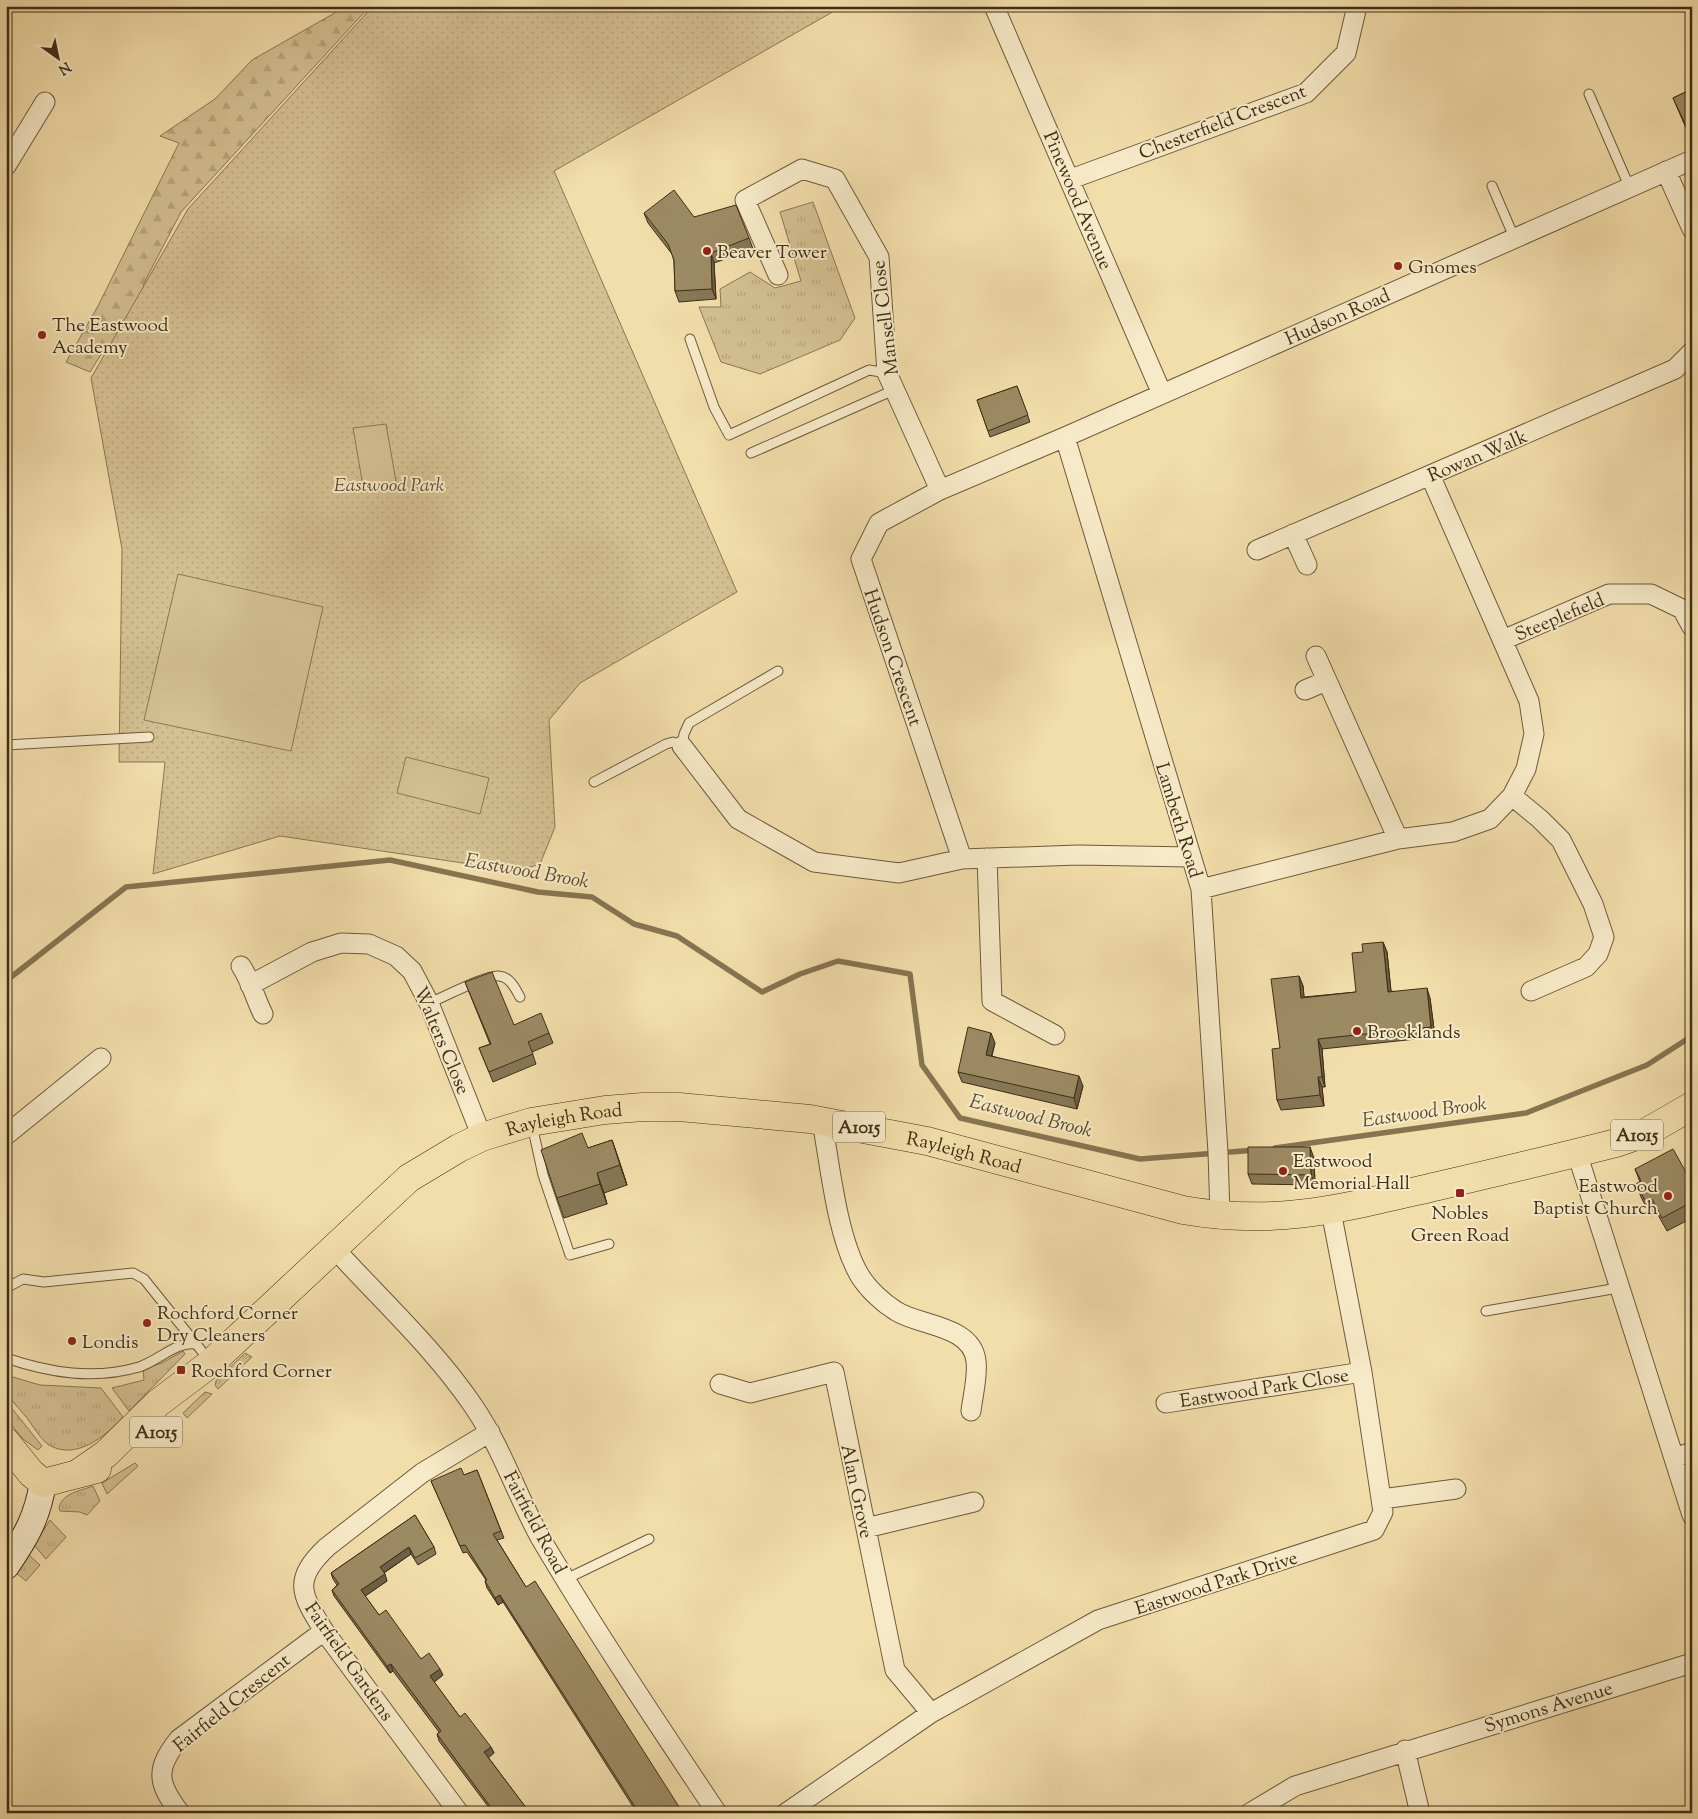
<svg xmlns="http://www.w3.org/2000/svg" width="1698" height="1819" font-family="'Sorts Mill Goudy',serif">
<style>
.grass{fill:url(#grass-tufts);stroke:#8a7754}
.forest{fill:url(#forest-firs);stroke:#8a7754}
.park{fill:url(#park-dots);stroke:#8a7754}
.pitch{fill:#d4c092;stroke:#8a7754}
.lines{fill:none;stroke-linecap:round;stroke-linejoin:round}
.stream{stroke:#867451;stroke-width:5.5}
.lane-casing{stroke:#6c5a3b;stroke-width:11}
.street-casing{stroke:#6c5a3b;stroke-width:21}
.secondary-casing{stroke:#3f2e16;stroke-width:28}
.primary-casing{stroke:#3f2e16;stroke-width:29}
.lane{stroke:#f7eac8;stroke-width:9}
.street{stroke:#f7eac8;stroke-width:19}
.secondary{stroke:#f7eac8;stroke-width:26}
.primary{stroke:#f2deab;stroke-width:28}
.wall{fill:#867755;stroke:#3f2e16}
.shaded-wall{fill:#6d6145;stroke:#3f2e16}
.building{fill:#9c8a63;stroke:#3f2e16}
.poi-dot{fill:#8f2418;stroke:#f7eac8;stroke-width:2}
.labels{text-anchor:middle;stroke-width:4;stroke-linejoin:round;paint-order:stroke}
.shield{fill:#f7eac8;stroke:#76664b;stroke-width:1}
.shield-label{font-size:18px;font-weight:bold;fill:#3f2e16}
.street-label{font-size:19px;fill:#3f2e16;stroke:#f7eac8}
.poi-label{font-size:19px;fill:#3f2e16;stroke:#f7eac8;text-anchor:start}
.park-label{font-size:19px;font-style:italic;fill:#5d4b2f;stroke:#f7eac8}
.water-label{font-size:20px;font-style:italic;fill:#5c4b2e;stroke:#f7eac8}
</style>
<defs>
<pattern id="grass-tufts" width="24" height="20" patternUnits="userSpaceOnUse" patternTransform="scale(1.25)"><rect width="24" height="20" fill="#d4c092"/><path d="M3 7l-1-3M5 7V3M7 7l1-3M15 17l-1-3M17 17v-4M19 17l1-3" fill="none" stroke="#b7a57d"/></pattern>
<pattern id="forest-firs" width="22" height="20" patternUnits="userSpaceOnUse" patternTransform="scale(1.25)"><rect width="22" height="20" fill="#d4c092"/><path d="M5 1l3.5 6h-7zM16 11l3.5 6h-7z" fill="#b7a57d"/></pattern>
<pattern id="park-dots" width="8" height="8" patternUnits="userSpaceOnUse" patternTransform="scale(1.25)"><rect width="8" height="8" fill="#d4c092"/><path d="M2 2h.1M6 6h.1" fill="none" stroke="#b7a57d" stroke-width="1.8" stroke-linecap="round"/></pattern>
</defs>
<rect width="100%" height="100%" fill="#f2deab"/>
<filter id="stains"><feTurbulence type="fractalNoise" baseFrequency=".004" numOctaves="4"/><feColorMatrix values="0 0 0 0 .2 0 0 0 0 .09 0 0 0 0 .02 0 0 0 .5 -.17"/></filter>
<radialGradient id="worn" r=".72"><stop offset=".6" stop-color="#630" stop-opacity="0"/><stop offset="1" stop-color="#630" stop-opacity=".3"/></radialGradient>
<path class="grass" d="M813,202L855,318L840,340L760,374L721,362L699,307H721L720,289L750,272L775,288L801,281L780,212Z
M183,1351L185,1354L129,1411L112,1388L144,1380L143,1369L162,1363Z
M245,1353L252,1357L218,1389L215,1385L216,1381Z
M6,1375L40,1385L101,1388L123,1417C106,1436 76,1461 49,1445C41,1440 33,1426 27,1418C13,1401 6,1398 6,1375Z
M205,1392L212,1394L187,1418L183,1413Z
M6,1401L42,1446L38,1450L23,1439L6,1419Z
M135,1463L138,1466L107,1494L102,1483Z
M93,1486L100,1501L87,1515L80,1512L60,1511L59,1508C62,1493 80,1491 93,1486Z
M50,1520L66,1537L46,1559L34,1545Z
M29,1555L40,1565L26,1581L15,1572Z"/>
<path class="forest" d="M347,6H370L181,212L144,283L140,311L102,353L90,372L66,362L98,306L179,143L160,136L215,99L252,60Z"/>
<path class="park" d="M373,6H843L554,171L737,592L580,683L549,720L555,827L540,864L517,871L280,836L153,874L165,762H119L122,549L91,378L188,209Z"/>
<path class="pitch" d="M386,424L397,487L364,492L353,428Z
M178,574L323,607L291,751L144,720Z
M406,757L489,778L480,814L397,793Z"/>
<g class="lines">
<path class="stream" d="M6,981L126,887L390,860L538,892L592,897L634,924L677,936L762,992L800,974L838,961L910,974L922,1065L960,1118L1140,1159L1256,1150
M1275,1148L1526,1113L1647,1065L1692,1036"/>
<defs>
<path id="lane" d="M1589,94L1629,186
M1492,186L1514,237
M690,339L714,407L729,435L869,370L887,373
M751,453L894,390
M6,745L149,737
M594,782L666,744L673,742L682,746L684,734L689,723L778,671
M429,1003C442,998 488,974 499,976C510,977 515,988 520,997
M532,1125L543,1175L570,1255L609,1244
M6,1288L23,1279L44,1282L133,1273L144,1279L209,1360
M1486,1311L1618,1288
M6,1358C50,1373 94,1380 139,1367C158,1361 177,1341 195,1344
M566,1579L649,1539"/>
<path id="street" d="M994,6L1162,394
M6,166L45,102
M1666,171L1692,229
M1071,179L1306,93L1346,53L1357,6
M778,275L745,200L802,169L835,179L879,257L887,373L940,490
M1065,437L1201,889L1218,1152L1220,1215
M1293,534L1307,565
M1257,550L1675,369L1692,352
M1503,640L1609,594H1651L1682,609L1692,627
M1316,656L1398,839
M1305,690L1326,681
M682,746L738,819L814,862L899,873L962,859L1078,855L1190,857
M1512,796L1540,819L1561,840L1593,904L1604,937L1598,954L1586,967L1531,991
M987,858L992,1001L1055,1035
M962,859L861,559L879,523L940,490L1065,437L1692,160
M1201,889L1398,839L1453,832L1490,819L1512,796L1526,769L1534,734L1529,701L1430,475
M241,966C251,981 255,998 263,1014
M250,985L312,952L341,943L369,944L396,956L412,971L429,1003L482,1137
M822,1121C830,1165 837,1238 860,1276C868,1289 883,1303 896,1311C919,1326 972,1325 976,1361C978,1376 973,1395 971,1411
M6,1135L101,1058
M1577,1153L1692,1515
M334,1248C381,1300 435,1349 474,1407C502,1448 517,1496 541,1539C596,1632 657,1723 717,1813
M720,1384L750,1393L834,1372L895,1670L931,1713
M1166,1403L1362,1372
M1674,1458L1692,1452
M1382,1499L1456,1489
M866,1528L974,1502
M1405,1750L1420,1813
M180,1813C157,1783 155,1769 179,1739L324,1631
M459,1813L324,1631C301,1594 292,1580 327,1547L422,1473L490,1432
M786,1813L931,1713L1098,1620L1374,1530L1383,1512L1362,1372L1331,1211
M1250,1813L1295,1786L1692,1663"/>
<path id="secondary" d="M6,1566C26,1537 37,1518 43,1483"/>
<g id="primary">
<path d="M6,1442L31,1473L43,1483L97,1469"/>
<path id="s1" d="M80,1472L106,1454L158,1403L211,1363L409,1178L459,1148L482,1137L531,1122L605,1110L643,1107H679L810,1119L927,1141L1183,1210C1279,1227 1347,1207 1438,1186C1498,1172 1557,1158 1616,1143L1645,1133L1692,1106"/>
</g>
</defs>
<use href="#lane" class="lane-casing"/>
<use href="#street" class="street-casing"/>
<use href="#secondary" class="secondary-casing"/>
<use href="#primary" class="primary-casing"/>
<use href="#lane" class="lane"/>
<use href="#street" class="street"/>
<use href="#secondary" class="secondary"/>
<use href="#primary" class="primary"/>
</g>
<path class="wall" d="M1692,89V134L1689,135L1673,98Z
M644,213L694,217L749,238L753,249L714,263L716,299L679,302L675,291L674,261L672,254L648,223Z
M1017,386L1030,422L990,437L977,400Z
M1383,942L1387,952L1391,991L1430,998L1435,1037L1322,1049L1325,1087H1322L1324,1106L1281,1110L1277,1100L1280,1048L1299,976L1303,986L1304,997L1356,992Z
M465,982L514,1025L549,1033L553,1043L532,1052L536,1064L493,1082L479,1048L490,1044Z
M995,1043L992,1056L1083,1086L1077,1109L962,1082L958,1072Z
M612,1140L627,1185L604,1193L607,1204L564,1218L557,1198L588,1148Z
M1314,1158L1315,1185L1252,1184L1248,1174Z
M1635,1169L1692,1183V1218L1667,1231L1657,1213L1651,1216L1641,1197L1636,1184L1640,1182Z
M477,1470L504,1538L497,1540L526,1587L683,1813H637L503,1602L498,1605L487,1588L485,1581L486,1580L467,1552L463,1553L431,1481L464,1475Z
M415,1515L434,1547L436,1554L418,1565L411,1554L384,1573L387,1581L365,1596L379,1615L421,1659L443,1675L434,1682L460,1717L491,1747L494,1753L488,1757L530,1813H493L439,1741L437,1734L439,1732L393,1671L390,1673L334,1596L332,1590L337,1585L333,1579L331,1573Z"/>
<path class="shaded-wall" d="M711,253L714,263L716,299L712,289Z
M1383,942L1387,952L1392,1002L1388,992Z
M1299,976L1303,986L1305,1008L1301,998Z
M1427,988L1430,998L1435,1037L1431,1027Z
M991,1033L995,1043L989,1065L986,1055Z
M1318,1039L1322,1049L1325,1087L1322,1077Z
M1079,1076L1083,1086L1077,1109L1074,1098Z
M1318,1077L1322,1087L1324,1106L1320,1095Z
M612,1140L619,1160L627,1185L620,1165Z
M1310,1147L1314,1158L1315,1185L1311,1175Z
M597,1173L604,1193L607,1204L600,1184Z
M409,1547L411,1554L382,1574L380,1567Z
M385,1574L387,1581L364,1597L361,1590Z
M500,1595L503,1602L498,1605L495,1598Z
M391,1664L393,1671L390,1673L387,1666Z
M440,1669L443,1675L433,1683L430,1676Z
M491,1747L494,1753L487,1759L484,1752Z"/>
<path class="building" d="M1692,89V125L1687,128L1673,98Z
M674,190L694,217L736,205L749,238L711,253L712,289L675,291L674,260L668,244L644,213Z
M1017,386L1028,415L988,431L977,400Z
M1383,942L1388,992L1427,988L1431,1027L1318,1039L1322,1077H1318L1320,1095L1277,1100L1272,1049L1280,1048L1271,979L1299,976L1301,998L1356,992L1352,953L1363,952L1362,944Z
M492,972L514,1025L541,1013L549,1033L528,1042L533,1054L489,1072L479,1048L491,1044L465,982Z
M968,1027L991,1033L986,1055L1079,1076L1074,1098L958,1072Z
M582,1133L588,1148L612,1140L620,1165L597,1173L600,1184L557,1198L541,1150Z
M1248,1147H1310L1311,1175L1248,1174Z
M1673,1149L1692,1183V1202L1662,1218L1652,1199L1646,1202L1636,1184L1641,1181L1635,1169Z
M461,1468L464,1475L477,1470L501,1531L493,1534L526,1587L535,1581L683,1813H639L500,1595L495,1598L485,1581L487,1580L465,1545L460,1546L431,1481Z
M415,1515L434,1547L415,1558L409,1547L380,1567L385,1574L361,1590L379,1615L386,1610L421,1659L429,1653L440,1669L430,1676L460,1717L465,1713L491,1747L484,1752L530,1813H495L437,1734L441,1731L391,1664L387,1666L332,1590L339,1584L331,1573Z"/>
<g class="poi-dot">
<circle cx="707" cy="251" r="5"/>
<circle cx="1398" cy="266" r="5"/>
<circle cx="42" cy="335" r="5"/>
<circle cx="1357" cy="1031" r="5"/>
<circle cx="1283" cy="1171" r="5"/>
<rect x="1455" y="1188" width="10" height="10" rx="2.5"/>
<circle cx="1668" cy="1196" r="5"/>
<circle cx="147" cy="1323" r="5"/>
<circle cx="72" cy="1341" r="5"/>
<rect x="176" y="1365" width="10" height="10" rx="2.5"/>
</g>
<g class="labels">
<g class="shield">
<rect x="833" y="1111.5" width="52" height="31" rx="4"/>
<rect x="1611" y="1119.5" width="52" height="31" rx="4"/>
<rect x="130" y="1416.5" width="52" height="31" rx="4"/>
</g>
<g class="shield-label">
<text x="859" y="1133">A1015</text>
<text x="1637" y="1141">A1015</text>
<text x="156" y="1438">A1015</text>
</g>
<g class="street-label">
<text transform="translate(1222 121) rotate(-21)" y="7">Chesterfield Crescent</text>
<text transform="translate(1079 200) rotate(67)" y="7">Pinewood Avenue</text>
<text transform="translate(1337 316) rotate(-24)" y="7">Hudson Road</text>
<text transform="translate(884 318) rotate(-97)" y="7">Mansell Close</text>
<text transform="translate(1477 455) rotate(-23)" y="7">Rowan Walk</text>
<text transform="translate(1559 616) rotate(-23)" y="7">Steeplefield</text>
<text transform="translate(894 657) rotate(71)" y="7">Hudson Crescent</text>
<text transform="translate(1180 820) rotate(73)" y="7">Lambeth Road</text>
<text transform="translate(443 1040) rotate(67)" y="7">Walters Close</text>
<text dy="7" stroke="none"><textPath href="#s1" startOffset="610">Rayleigh Road</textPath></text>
<text dy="7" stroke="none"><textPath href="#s1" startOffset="1015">Rayleigh Road</textPath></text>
<text transform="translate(1264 1387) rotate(-9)" y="7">Eastwood Park Close</text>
<text transform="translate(858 1491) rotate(78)" y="7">Alan Grove</text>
<text transform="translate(536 1522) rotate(62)" y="7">Fairfield Road</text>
<text transform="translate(1216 1582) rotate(-18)" y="7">Eastwood Park Drive</text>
<text transform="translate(350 1661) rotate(55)" y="7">Fairfield Gardens</text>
<text transform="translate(231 1702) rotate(-39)" y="7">Fairfield Crescent</text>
<text transform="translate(1548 1706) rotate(-17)" y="7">Symons Avenue</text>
</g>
<g class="poi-label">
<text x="717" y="258">Beaver Tower</text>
<text x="1408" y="273">Gnomes</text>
<text x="52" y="331">The Eastwood<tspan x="52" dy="22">Academy</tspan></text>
<text x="1367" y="1038">Brooklands</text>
<text x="1293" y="1167">Eastwood<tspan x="1293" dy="22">Memorial Hall</tspan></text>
<text x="1658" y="1192" text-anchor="end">Eastwood<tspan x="1658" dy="22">Baptist Church</tspan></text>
<text x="1460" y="1219" text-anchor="middle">Nobles<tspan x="1460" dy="22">Green Road</tspan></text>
<text x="157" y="1319">Rochford Corner<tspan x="157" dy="22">Dry Cleaners</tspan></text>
<text x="82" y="1348">Londis</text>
<text x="191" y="1377">Rochford Corner</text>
</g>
<g class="park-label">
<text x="389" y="491">Eastwood Park</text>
</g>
<g class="water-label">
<text transform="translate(527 870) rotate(10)" y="7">Eastwood Brook</text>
<text transform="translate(1424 1111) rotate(-8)" y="7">Eastwood Brook</text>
<text transform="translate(1031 1115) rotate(14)" y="7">Eastwood Brook</text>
</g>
</g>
<rect width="1698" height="1819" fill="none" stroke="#f2deab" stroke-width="25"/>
<rect x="8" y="8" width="1683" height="1804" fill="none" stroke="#3f2e16" stroke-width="2.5"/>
<rect x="12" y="12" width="1673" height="1794" fill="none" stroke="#3f2e16"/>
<g transform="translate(58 58) rotate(147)" stroke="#f7eac8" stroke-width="4" paint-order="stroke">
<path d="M0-4L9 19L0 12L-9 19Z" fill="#3f2e16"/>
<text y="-8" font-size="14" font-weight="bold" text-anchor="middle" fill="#3f2e16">N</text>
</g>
<rect width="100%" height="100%" filter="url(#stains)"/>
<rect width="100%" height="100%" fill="url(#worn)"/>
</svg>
